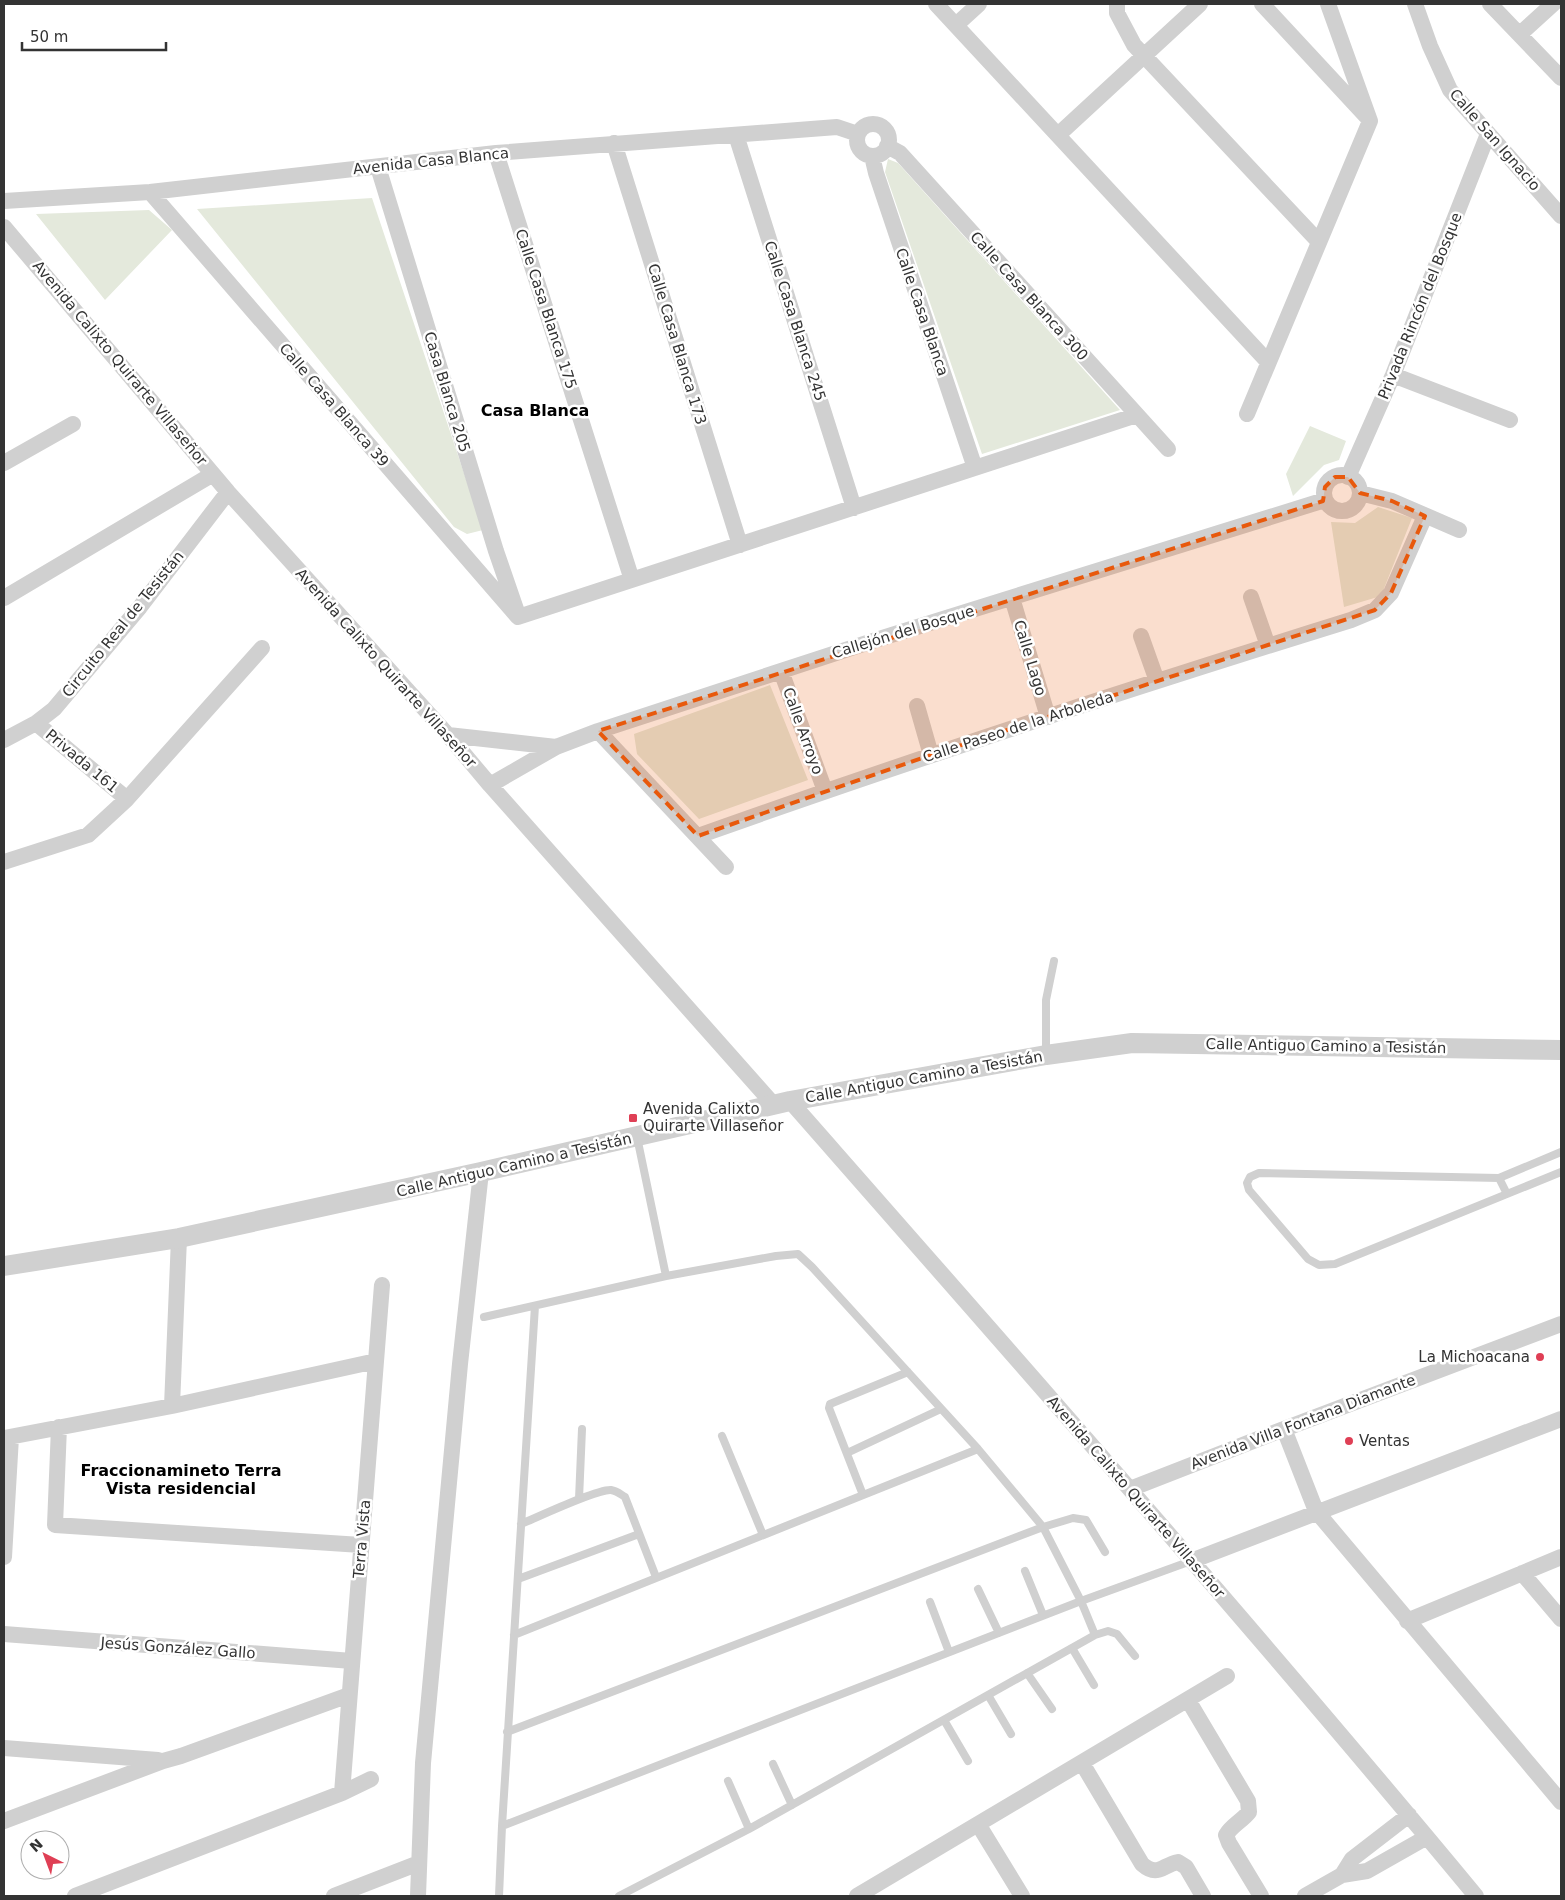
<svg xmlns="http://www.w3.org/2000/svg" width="1565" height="1900" font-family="'DejaVu Sans',sans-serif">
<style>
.green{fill:#e4e9dc}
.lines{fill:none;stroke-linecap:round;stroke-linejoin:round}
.service{stroke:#d0d0d0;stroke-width:8}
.minor{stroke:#d0d0d0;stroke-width:16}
.tertiary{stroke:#d0d0d0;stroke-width:20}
.marked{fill:#e8590c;fill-opacity:0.2;stroke:#e8590c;stroke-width:4;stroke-dasharray:10 6;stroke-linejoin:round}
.poi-dot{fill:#df3f55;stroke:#fff;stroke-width:2}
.labels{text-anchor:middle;stroke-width:5;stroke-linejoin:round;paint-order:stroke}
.street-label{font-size:15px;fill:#333;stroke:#fff}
.poi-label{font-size:15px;fill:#333;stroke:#fff;text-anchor:start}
.neighbourhood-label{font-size:16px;font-weight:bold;fill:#000;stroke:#fff}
</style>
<rect width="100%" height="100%" fill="#fff"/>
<path class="green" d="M888,159L898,163L1120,410L982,454L885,172Z
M372,198L483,530L467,534L454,527L197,209Z
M149,210L172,230L105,300L36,214Z
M1310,426L1346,441L1339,460L1324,465L1293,496L1286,474Z
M1378,507L1412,518L1381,596L1344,607L1331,522L1355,523Z
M770,685L808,780L699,819L637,754L634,734Z"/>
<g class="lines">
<path class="service" d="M1046,1053V1000L1054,961
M637,1137L666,1276
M1561,1152L1499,1178L1259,1173L1250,1177L1247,1183L1249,1190L1308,1259L1319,1265L1335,1264L1561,1172
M1499,1178L1507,1194
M484,1317L666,1276L776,1256L798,1254L812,1267L978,1449L1043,1527L1081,1601L1191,1561
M722,1436L763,1535
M847,1453L941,1409
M863,1495L829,1408L830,1404L908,1372
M579,1499L582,1429
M521,1524C538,1517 597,1489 611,1490C617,1491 620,1494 625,1497L656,1577
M1025,1571L1043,1615
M518,1579L639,1534
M978,1589L999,1633
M930,1602L949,1652
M514,1635L978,1449
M1095,1635L1108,1631L1117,1634L1135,1656
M1072,1648L1094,1685
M1027,1673L1052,1709
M988,1695L1011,1734
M944,1720L968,1761
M507,1732L1043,1527L1073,1518L1086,1520L1105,1552
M773,1764L792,1805
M728,1781L749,1829
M502,1826L535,1306
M499,1896L502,1826L1081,1601L1095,1635L749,1829L619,1896"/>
<path class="minor" d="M936,4L1268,362
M1117,4V13L1134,45L1319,242
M1262,4L1366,116
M1415,4L1430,46L1450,90L1561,216
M1490,4L1561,78
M956,25L979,4
M1520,34L1553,4
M857 140a16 16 0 1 1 32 0a16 16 0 1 1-32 0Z
M736,135L854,508
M1058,135L1200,4
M614,143L740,545
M887,146L900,153L1168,449
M496,153L632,580
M872,156L876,173L975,468
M378,167L496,551L516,609
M150,192L518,617
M4,201L150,192L496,153L837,127L858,134
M4,227L228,492L448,735L490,785L774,1105
M1393,375L1510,420
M1247,414L1370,121L1328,4
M4,463L73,424
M1324 493a18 18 0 1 1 36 0a18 18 0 1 1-36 0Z
M1348,477L1393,375L1488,134
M1360,493L1392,501L1459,530
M1251,597L1268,646
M4,598L213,474
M1012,598L1048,717
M518,617L1137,415
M1141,636L1157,681
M781,671L825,791
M917,706L931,755
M36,723L127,799
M598,731L726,867
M448,735L556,747
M4,740L36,723L54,709L140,607L228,492
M490,785L556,747L598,731L885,637L1325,500
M698,836C914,759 1132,688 1351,620L1375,610L1391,593L1425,516
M4,862L88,835L127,799L262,648
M790,1101C1021,1364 1253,1627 1476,1896
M172,1406L179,1238
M59,1427L55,1525L361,1545
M1284,1429L1316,1511L1561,1802
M4,1438L172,1406L376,1361
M1130,1489L1284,1429L1561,1324
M4,1557L11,1437
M1191,1561L1561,1419
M1522,1573L1561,1619
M1407,1621L1561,1557
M4,1634L352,1661
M1188,1700L1248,1801L1249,1812C1242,1821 1232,1825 1226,1835L1229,1843L1261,1896
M4,1748L158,1760
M1082,1763L1142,1864C1158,1878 1162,1865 1178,1862L1186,1867L1203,1896
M342,1793L382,1285
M4,1821L163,1761L181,1756L349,1695
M978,1824L1022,1896
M1342,1875L1352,1859L1409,1815
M75,1896L342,1793L371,1779
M334,1896L419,1863
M418,1896L423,1763L460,1364L481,1172
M857,1896L1227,1676
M1305,1896L1342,1875L1367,1871L1427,1837"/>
<path class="tertiary" d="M4,1266L179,1238L481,1172L790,1101L1046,1055L1132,1043L1561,1050"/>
</g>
<path class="marked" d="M1335,477H1348L1360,493L1392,501L1425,516L1391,593L1375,610L931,755L698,836L598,731L1323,501L1325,487Z"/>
<g class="poi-dot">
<rect x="628" y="1113" width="10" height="10" rx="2.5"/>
<circle cx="1540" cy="1357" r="5"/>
<circle cx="1349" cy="1441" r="5"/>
</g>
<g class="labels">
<g class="street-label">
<text transform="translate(1495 140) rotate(49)" y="5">Calle San Ignacio</text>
<text transform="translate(431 161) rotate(-6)" y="5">Avenida Casa Blanca</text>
<text transform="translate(1029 296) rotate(48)" y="5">Calle Casa Blanca 300</text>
<text transform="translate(1420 306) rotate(-68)" y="5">Privada Rincón del Bosque</text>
<text transform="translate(546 309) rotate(72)" y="5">Calle Casa Blanca 175</text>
<text transform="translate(922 312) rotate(71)" y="5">Calle Casa Blanca</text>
<text transform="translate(795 321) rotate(72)" y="5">Calle Casa Blanca 245</text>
<text transform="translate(677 344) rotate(73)" y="5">Calle Casa Blanca 173</text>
<text transform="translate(120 363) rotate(50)" y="5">Avenida Calixto Quirarte Villaseñor</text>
<text transform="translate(447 392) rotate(73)" y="5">Casa Blanca 205</text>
<text transform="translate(334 405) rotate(49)" y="5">Calle Casa Blanca 39</text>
<text transform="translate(123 624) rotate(-51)" y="5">Circuito Real de Tesistán</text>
<text transform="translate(903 632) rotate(-17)" y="5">Callejón del Bosque</text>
<text transform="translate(1030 658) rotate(73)" y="5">Calle Lago</text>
<text transform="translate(386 668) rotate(48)" y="5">Avenida Calixto Quirarte Villaseñor</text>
<text transform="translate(1018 727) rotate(-18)" y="5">Calle Paseo de la Arboleda</text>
<text transform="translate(803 731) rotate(70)" y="5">Calle Arroyo</text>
<text transform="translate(82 761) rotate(40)" y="5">Privada 161</text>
<text transform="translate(1326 1046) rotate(1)" y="5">Calle Antiguo Camino a Tesistán</text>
<text transform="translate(924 1077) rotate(-10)" y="5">Calle Antiguo Camino a Tesistán</text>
<text transform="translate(514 1165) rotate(-13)" y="5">Calle Antiguo Camino a Tesistán</text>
<text transform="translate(1303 1422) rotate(-21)" y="5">Avenida Villa Fontana Diamante</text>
<text transform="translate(1136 1497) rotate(49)" y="5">Avenida Calixto Quirarte Villaseñor</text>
<text transform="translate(362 1539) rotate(-85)" y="5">Terra Vista</text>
<text transform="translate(178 1648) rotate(4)" y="5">Jesús González Gallo</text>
</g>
<g class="poi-label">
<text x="643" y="1114">Avenida Calixto<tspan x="643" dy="17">Quirarte Villaseñor</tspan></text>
<text x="1530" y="1362" text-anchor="end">La Michoacana</text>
<text x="1359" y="1446">Ventas</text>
</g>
<g class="neighbourhood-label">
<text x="535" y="416">Casa Blanca</text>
<text x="181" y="1476">Fraccionamineto Terra<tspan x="181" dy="18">Vista residencial</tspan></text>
</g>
</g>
<rect width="1565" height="1900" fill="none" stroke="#333333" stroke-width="10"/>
<g transform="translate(45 1855) rotate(318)"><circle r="24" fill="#ffffff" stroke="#adadad"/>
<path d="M0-4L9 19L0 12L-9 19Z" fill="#df3f55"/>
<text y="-8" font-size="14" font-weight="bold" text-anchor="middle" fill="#333333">N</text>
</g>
<path d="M22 42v8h144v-8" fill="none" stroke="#333333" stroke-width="2.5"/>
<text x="30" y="42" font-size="15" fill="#333333" stroke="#ffffff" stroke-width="4" paint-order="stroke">50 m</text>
</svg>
